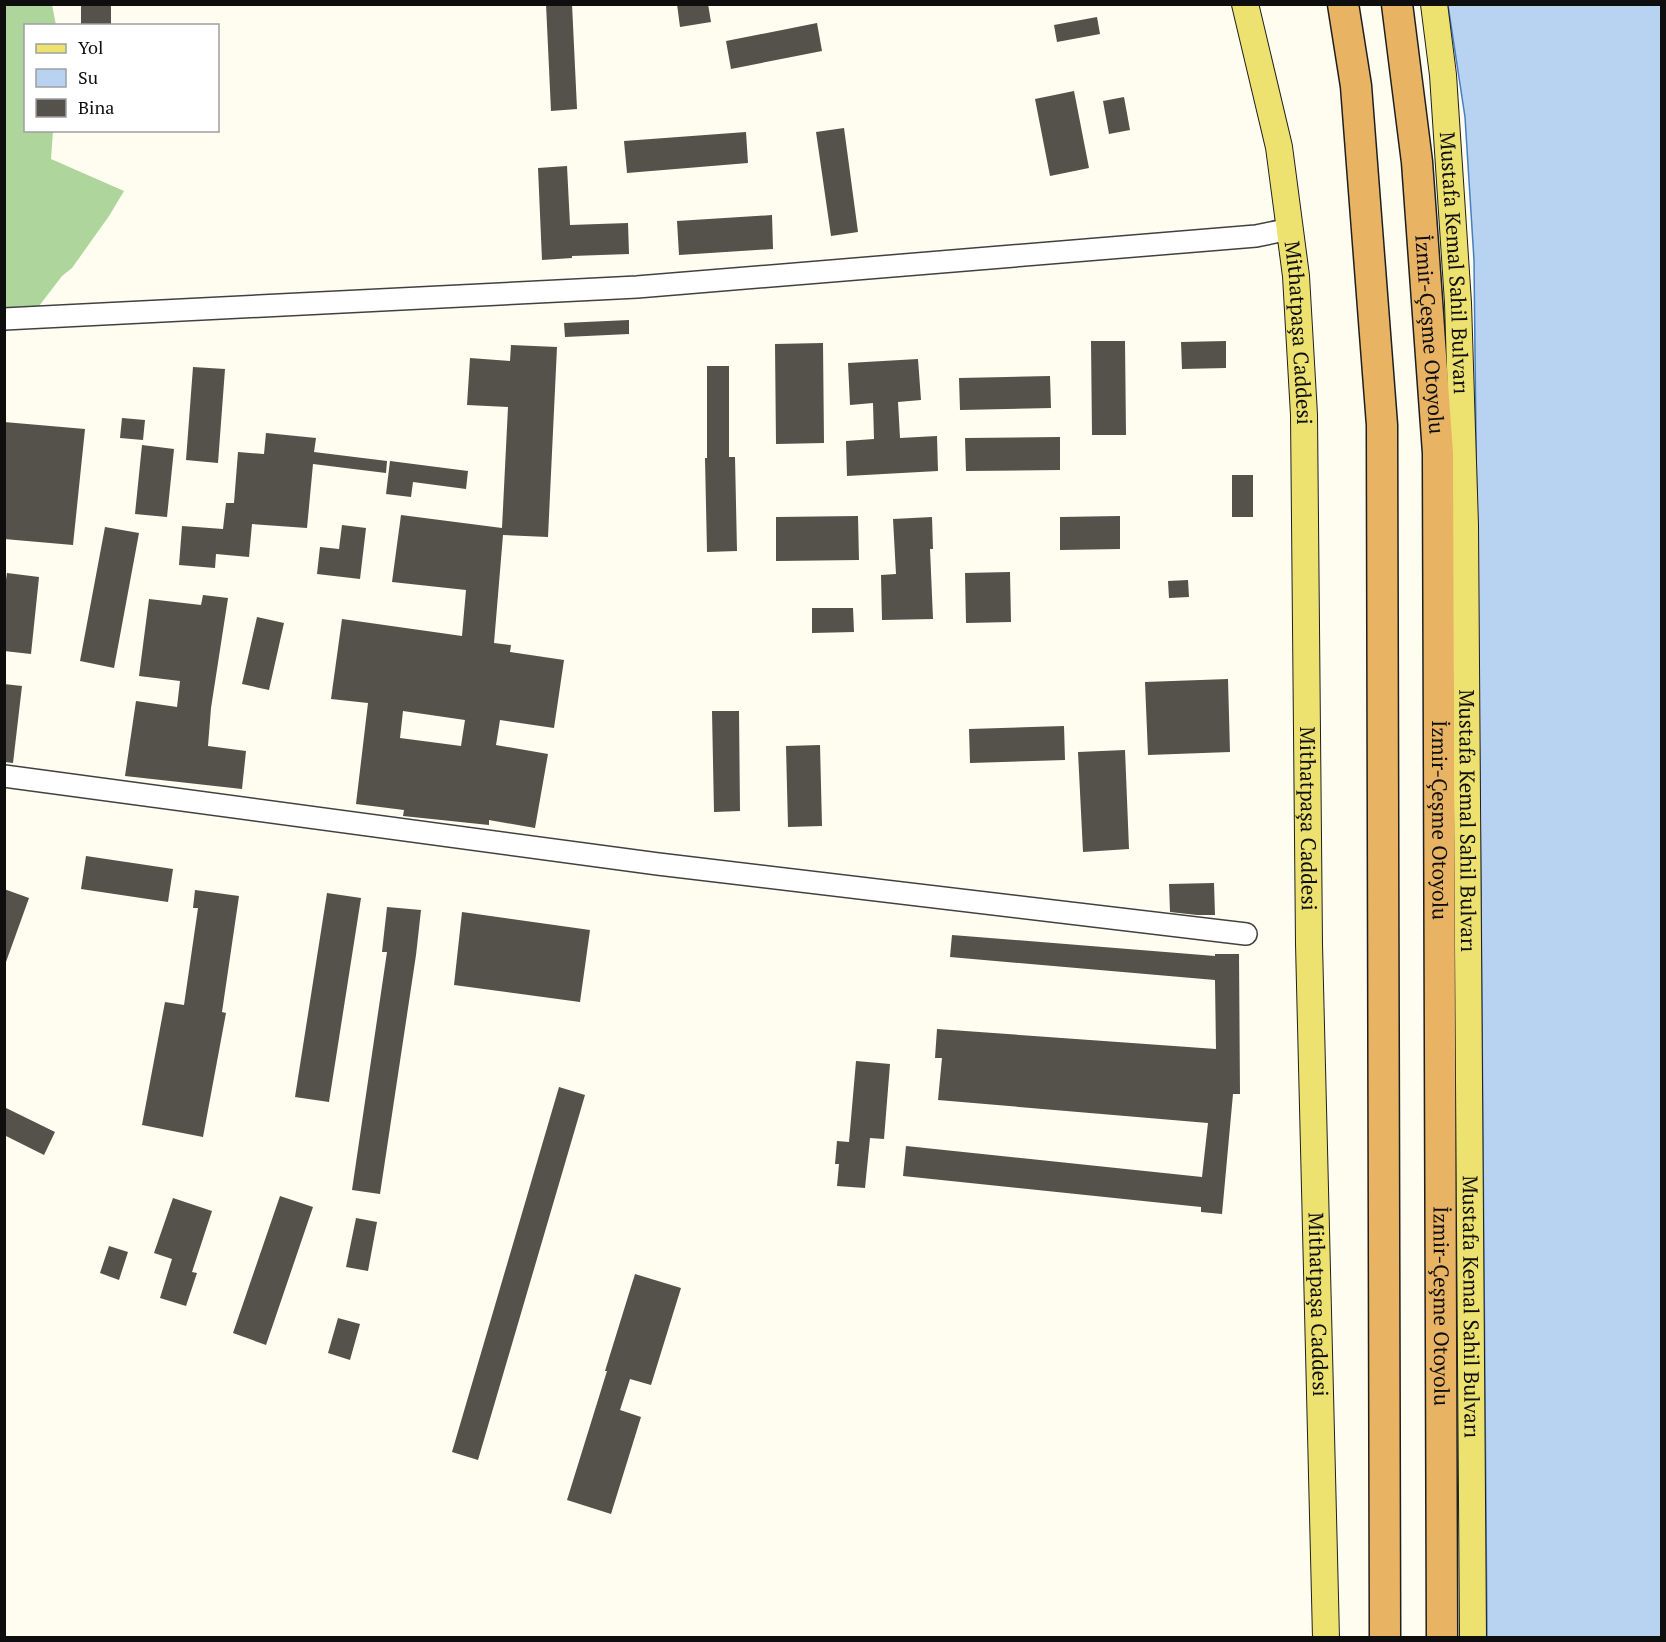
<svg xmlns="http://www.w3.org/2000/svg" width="1666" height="1642" font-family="'PT Serif',serif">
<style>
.forest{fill:#aed59c}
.water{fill:#b8d3f1;stroke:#467ec2;stroke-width:1.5}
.building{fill:#55514b;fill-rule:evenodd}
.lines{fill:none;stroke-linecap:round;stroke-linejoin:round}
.minor-casing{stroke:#414141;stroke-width:24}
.major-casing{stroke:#1f1f1f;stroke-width:28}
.highway-casing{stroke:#1f1f1f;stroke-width:33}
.minor{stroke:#fff;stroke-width:21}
.major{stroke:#ede170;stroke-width:26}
.highway{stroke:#e8b463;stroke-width:30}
.labels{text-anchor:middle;stroke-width:6;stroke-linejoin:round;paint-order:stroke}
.street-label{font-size:21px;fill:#0e0e0e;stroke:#fff}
</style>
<rect width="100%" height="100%" fill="#fefdf0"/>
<path class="forest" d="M5,5H52L56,25L26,26V130L53,131L51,159L124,191L109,216L72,268L62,276L26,323L5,332Z"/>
<path class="water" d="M1448,5H1661V1637H1487L1481,890L1474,260L1465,117Z"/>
<path class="building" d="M81,4H111V26H81Z
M546,4H572L577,109L551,111Z
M677,4H708L711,22L680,27Z
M1097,17L1100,34L1057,42L1054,25Z
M817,23L822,51L731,69L726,41Z
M1074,91L1089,168L1050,176L1035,99Z
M1124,97L1130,130L1109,134L1103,101Z
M844,128L858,232L831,236L816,132Z
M746,132L748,163L627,173L624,141Z
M567,166L570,225L628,223L629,254L572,256V258L542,260L538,168Z
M772,215L773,249L679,255L677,221Z
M629,320V334L565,337L564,323Z
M1091,341H1125L1126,435H1092Z
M1226,341V368L1182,369L1181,342Z
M823,343L824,443L776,444L775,344Z
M511,345L557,347L548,537L503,535L494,643L511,645L510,652L564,660L554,728L500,720L496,745L548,754L535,828L489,820V825L403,816L404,810L356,804L368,703L331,699L342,619L462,636L466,590L392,582L401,515L502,528L508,407L467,405L470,358L510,361ZM403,711L465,720L461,746L400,738Z
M918,359L921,400L898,402L900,438L937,436L938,471L847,476L846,441L874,439L873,403L850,405L848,363Z
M707,366H729V457H735L737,551L707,552L705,458H707Z
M193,367L225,369L218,463L186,460Z
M1050,376L1051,408L960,410L959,378Z
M122,418L145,420L143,440L120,438Z
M4,422L85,429L73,545L4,539Z
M266,433L316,438L314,452L387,461L386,473L313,464L307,528L252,524L249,557L216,554L215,568L179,565L182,526L223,529L226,503H234L238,452L264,454Z
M1060,437V470L966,471L965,438Z
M142,445L174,449L167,517L135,514Z
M390,461L468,471L466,489L413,482L411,497L386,494Z
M1232,475H1253V517H1232Z
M858,516L859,560L776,561V517Z
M1120,516V549L1060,550V517Z
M932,517L933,549H930L933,619L882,620L881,575L896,574L893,519Z
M342,525L366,528L360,579L317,574L320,547L339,549Z
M105,527L139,533L114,668L80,661Z
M1010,572L1011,622L966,623L965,573Z
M7,573L39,577L31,654L4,651V593Z
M1188,580L1189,597L1169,598L1168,581Z
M203,595L228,598L211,708L208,746L246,751L242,789L125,776L136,701L177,707L180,681L139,676L149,599L201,605Z
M812,608H853L854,632L812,633Z
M257,617L284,623L269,690L242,684Z
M1228,679L1230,752L1148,755L1145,682Z
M4,684L22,686L13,763L4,762Z
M712,711H739L740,811L714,812Z
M1064,726L1065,760L970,763L969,729Z
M820,745L822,826L788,827L786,746Z
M1125,750L1129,849L1083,852L1078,752Z
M86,856L173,869L168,902L81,889Z
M1214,883L1215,915H1197L1170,912L1169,884Z
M4,889L29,898L6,962H4Z
M195,890L239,896L222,1012L226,1013L203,1137L142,1125L165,1002L184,1005L198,908H193Z
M327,893L361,898L329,1102L295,1097Z
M387,907L421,910L416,955L380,1194L352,1190L387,952H382Z
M462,912L590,930L580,1002L454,985Z
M952,935L1215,956V954H1239L1240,1094H1233L1222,1214L1201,1212V1207L903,1176L906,1146L1202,1177L1208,1123L938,1100L942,1058H935L937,1029L1216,1049L1215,980L950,957Z
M856,1061L890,1064L884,1139L870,1138L865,1188L837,1186L839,1164H835L837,1141L849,1142Z
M559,1087L585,1095L478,1460L452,1452Z
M4,1107L55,1132L44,1155L4,1135Z
M280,1196L313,1207L266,1345L233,1333Z
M173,1198L212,1211L192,1272L197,1273L186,1306L160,1298L172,1259L154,1253Z
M356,1218L377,1222L368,1271L346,1267Z
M109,1246L128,1252L119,1280L100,1273Z
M635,1274L681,1288L651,1385L630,1379L620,1410L641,1417L611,1514L567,1500L607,1371H605Z
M338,1318L360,1324L350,1360L328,1353Z"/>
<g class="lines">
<defs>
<path id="minor" d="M4,319L637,287L1256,236L1290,229
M4,776L658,864L1246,934"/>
<g id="major">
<path id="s1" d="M1245,4L1279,147L1296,276L1304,415L1309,944L1326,1638"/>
<path id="s2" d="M1434,4L1443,75L1458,303L1465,525L1473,1638"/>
</g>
<g id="highway">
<path d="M1343,4L1356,86L1382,425L1385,1638"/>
<path id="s3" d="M1397,4L1417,162L1438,453L1442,1638"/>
</g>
</defs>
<use href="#minor" class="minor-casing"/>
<use href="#major" class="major-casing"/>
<use href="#highway" class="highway-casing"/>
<use href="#minor" class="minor"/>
<use href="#major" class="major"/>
<use href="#highway" class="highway"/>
</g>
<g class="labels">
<g class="street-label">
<text dy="7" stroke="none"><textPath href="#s2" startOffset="260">Mustafa Kemal Sahil Bulvarı</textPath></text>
<text dy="7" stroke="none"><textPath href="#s1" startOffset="334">Mithatpaşa Caddesi</textPath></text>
<text dy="7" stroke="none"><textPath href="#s3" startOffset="332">İzmir-Çeşme Otoyolu</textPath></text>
<text dy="7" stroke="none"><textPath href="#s1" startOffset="820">Mithatpaşa Caddesi</textPath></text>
<text dy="7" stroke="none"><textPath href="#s3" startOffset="818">İzmir-Çeşme Otoyolu</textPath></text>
<text dy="7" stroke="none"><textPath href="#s2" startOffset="818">Mustafa Kemal Sahil Bulvarı</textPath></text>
<text dy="7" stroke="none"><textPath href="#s1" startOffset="1306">Mithatpaşa Caddesi</textPath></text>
<text dy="7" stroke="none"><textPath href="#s3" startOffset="1304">İzmir-Çeşme Otoyolu</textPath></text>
<text dy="7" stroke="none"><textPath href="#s2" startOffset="1304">Mustafa Kemal Sahil Bulvarı</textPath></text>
</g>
</g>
<rect width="1666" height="1642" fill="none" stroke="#0e0e0e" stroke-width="12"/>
<rect x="24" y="24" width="195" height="108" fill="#ffffff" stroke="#9f9f9f" stroke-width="1.5"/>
<rect x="36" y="44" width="30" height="9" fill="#ede170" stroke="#9f9f9f" stroke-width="1.5"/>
<text x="78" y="54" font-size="18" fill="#0e0e0e">Yol</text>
<rect x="36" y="69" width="30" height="18" fill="#b8d3f1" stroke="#9f9f9f" stroke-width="1.5"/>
<text x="78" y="84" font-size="18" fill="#0e0e0e">Su</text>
<rect x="36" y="99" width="30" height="18" fill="#55514b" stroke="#9f9f9f" stroke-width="1.5"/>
<text x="78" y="114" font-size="18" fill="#0e0e0e">Bina</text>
</svg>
